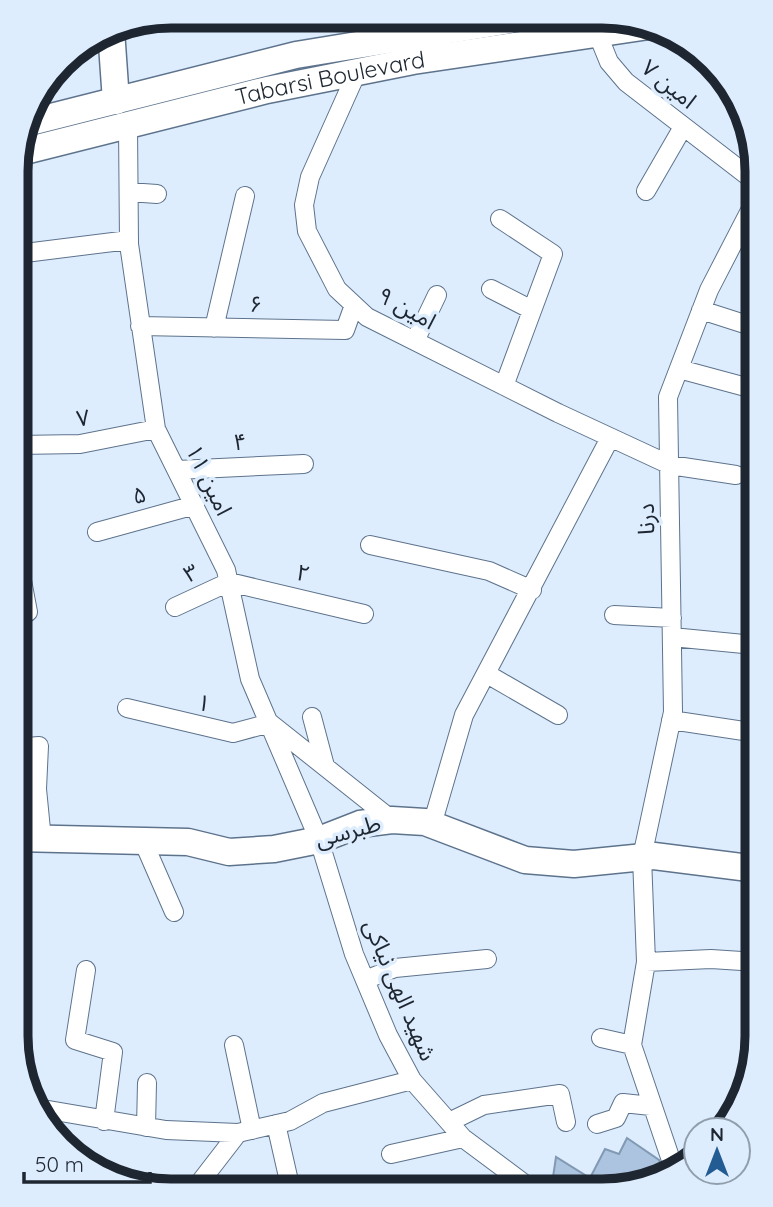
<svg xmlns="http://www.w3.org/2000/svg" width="773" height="1207" font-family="Quicksand,'Noto Sans Arabic',sans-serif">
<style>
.building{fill:#acc4df;stroke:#8299b3;stroke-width:2}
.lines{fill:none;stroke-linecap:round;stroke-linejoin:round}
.street-casing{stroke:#5d738c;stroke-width:20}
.secondary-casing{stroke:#5d738c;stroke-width:29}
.street{stroke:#fff;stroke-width:18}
.secondary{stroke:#fff;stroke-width:26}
.labels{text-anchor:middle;stroke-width:7;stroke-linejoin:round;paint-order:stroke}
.street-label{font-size:23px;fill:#1e2731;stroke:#deedfe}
.rim{fill:none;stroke:#1e2731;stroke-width:9}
</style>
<rect width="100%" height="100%" fill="#deedfe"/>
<path class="building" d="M627,1138L659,1160L665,1176L602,1191H577L553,1177L556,1157L590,1178L605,1149L619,1154Z"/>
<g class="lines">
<defs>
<path id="street" d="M598,35L609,62L626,82L757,183
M357,72L310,177L304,205L307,231L337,289L367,317L558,413L670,465L736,475
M128,126L129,244L156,429L226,570L250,679L319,840L354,954L388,1035L412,1080L463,1138L534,1191
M646,191L683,127
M129,192L157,194
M500,219L553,254L504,386
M17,254L129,240
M491,289L532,310
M701,310L757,328
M140,326L345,330L354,305
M214,328L245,196
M415,341L437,295
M679,369L757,390
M17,445L80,444L156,429
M177,470L304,464
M97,532L195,505
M370,545L489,571L532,590
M17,554L28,612
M175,607L229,582L364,614
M614,615L672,618
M672,637L754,645
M487,674L558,715
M127,708L233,733L270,723L392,820
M312,717L325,766
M671,720L757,733
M16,748L39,746L37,789L42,840
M432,825L464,715L610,438
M143,841L174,912
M646,962L711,959L757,962
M86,970L75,1040L113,1052L104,1121
M365,980L395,968L487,959
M601,1038L632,1045
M234,1045L252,1130
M37,1108L166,1130L238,1133L290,1121L323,1103L412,1080
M449,1122L484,1105L560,1094L566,1122
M276,1124L291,1190
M597,1124L616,1118L623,1103L651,1106
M146,1127L147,1083
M391,1154L463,1138
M674,1169L632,1045L646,962L642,857L673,712L668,397L709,290L757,197
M194,1190L238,1133"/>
<g id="secondary">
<path d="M111,30L116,101"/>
<path d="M27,123L296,55L510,20"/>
<path id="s1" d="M17,153L267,90L413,61L649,26"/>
<path d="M16,838L188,842L229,852L274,849L319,840L360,824L392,820L425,822L525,860L574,864L654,856L757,869"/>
</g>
</defs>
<use href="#street" class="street-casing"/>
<use href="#secondary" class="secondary-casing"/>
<use href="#street" class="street"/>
<use href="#secondary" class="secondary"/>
</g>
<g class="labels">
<g class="street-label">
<text dy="8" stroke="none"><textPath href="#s1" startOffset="322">Tabarsi Boulevard</textPath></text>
<text transform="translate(669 84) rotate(39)" y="8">امین ۷</text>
<text transform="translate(256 304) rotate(1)" y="8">۶</text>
<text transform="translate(407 308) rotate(29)" y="8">امین ۹</text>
<text transform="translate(83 418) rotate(-8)" y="8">۷</text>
<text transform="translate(240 442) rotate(-3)" y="8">۴</text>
<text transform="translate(209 480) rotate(64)" y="8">امین ۱۱</text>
<text transform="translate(139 495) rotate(-16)" y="8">۵</text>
<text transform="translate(646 519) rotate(-91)" y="8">درنا</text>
<text transform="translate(191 573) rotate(-26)" y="8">۳</text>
<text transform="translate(303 573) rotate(14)" y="8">۲</text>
<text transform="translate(204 703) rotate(13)" y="8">۱</text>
<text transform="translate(348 831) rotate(-15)" y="8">طبرسی</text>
<text transform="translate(400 990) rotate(67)" y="8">شهید الهی نیاکی</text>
</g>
</g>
<path d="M0 0H773V1207H0ZM171 28H602A143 143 0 0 1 745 171V1036A143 143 0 0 1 602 1179H171A143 143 0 0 1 28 1036V171A143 143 0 0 1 171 28Z" fill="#deedfe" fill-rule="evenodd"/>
<path class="rim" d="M171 28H602A143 143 0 0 1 745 171V1036A143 143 0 0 1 602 1179H171A143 143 0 0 1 28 1036V171A143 143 0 0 1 171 28Z"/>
<g transform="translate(717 1151)"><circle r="33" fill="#deedfe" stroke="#919eac" stroke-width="2"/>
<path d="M0-5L12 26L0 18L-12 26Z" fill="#235c93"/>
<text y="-10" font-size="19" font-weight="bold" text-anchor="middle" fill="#1e2731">N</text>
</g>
<path d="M24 1172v10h126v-10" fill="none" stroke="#1e2731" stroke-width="3.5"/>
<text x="35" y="1172" font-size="21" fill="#1e2731" stroke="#deedfe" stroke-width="5" paint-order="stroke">50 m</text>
</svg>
